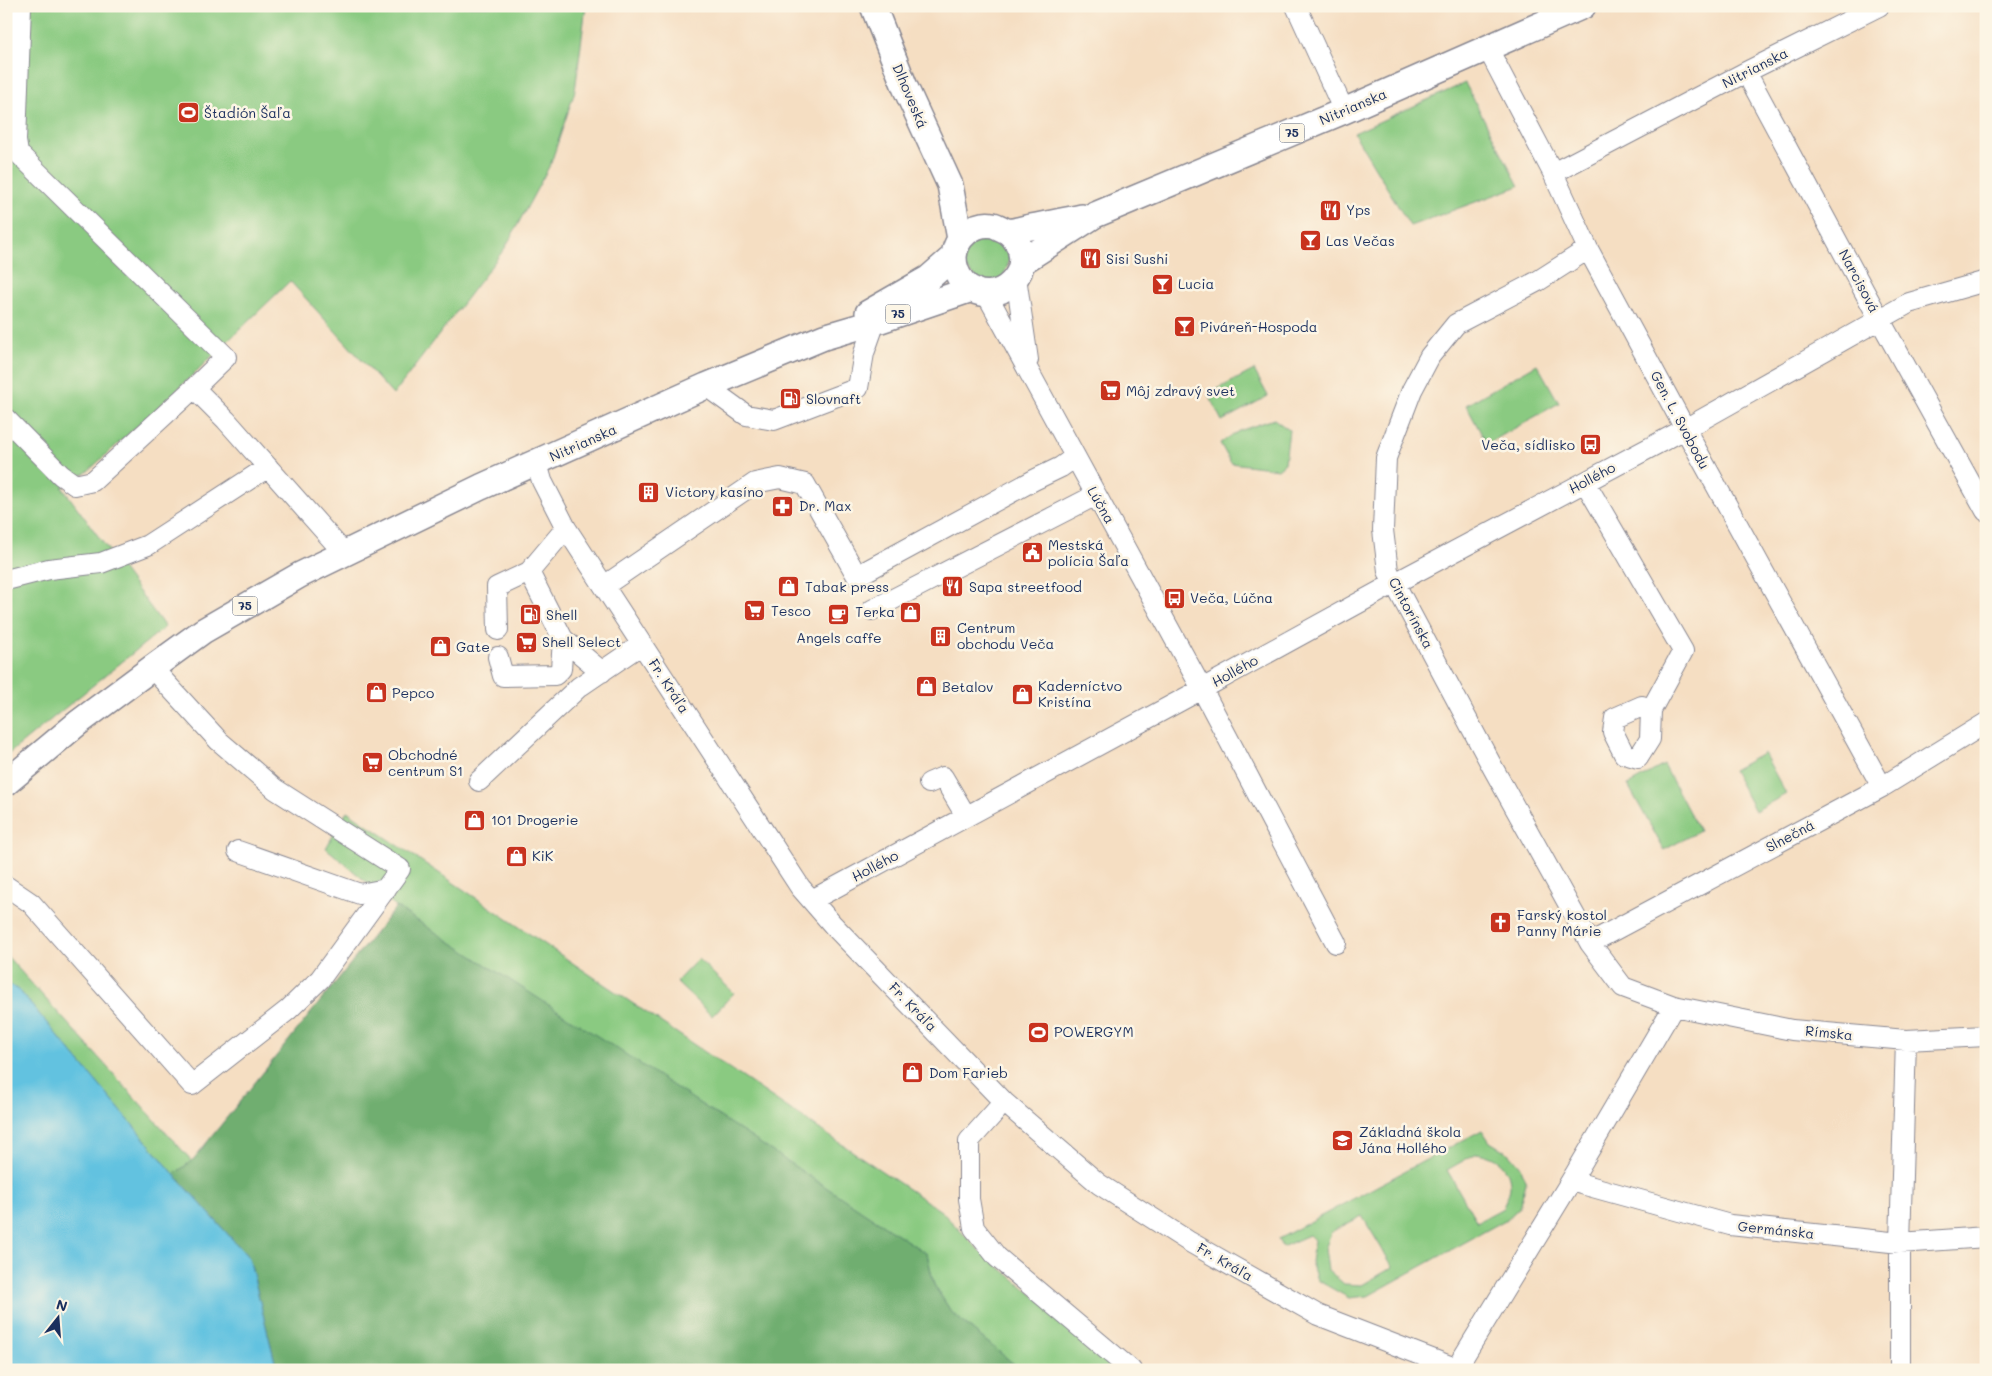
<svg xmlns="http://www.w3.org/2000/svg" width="1992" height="1376" font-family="Mali,sans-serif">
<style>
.green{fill:#8aca81;stroke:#527c70;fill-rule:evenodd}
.forest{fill:#6fae6f;stroke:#456e66}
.water{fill:#62c2e0;stroke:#3e789f}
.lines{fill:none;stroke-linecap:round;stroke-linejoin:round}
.minor-casing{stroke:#888690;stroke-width:22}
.major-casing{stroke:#888690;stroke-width:28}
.minor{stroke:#fff;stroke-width:20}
.major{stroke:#fff;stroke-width:25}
.labels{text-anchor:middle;stroke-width:5;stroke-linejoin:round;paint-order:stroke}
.shield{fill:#fcf5e5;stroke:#5e6a86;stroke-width:1}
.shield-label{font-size:12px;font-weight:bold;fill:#1b2f5e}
.street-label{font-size:14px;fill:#1b2f5e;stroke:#fcf5e5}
.poi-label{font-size:14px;fill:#1b2f5e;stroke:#fcf5e5;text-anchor:start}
</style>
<rect width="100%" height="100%" fill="#fcf5e5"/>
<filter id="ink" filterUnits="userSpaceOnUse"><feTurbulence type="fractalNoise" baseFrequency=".02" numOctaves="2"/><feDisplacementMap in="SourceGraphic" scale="10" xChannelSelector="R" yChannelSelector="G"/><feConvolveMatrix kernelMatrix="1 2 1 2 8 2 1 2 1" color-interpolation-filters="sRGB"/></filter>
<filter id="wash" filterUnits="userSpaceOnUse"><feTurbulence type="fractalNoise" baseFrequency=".0096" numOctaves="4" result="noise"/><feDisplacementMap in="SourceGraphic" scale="20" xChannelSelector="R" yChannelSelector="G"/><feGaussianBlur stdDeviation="1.12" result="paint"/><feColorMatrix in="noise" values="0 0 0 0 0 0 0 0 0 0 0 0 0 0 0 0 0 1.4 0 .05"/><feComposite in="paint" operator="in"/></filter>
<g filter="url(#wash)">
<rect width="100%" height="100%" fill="#f5dec2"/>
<path class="green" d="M6,6H586L575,91L551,163L505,248L393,395L290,281L175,392L87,472L62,487L165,627L6,756Z
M1465,83L1519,186L1410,226L1354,133Z
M989,237C1014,243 1013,261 1001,279L981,283L964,266L965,251L979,238Z
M1537,364L1559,403L1487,444L1466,405Z
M1254,370L1268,396L1222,421L1208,394Z
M1274,419L1289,430L1285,463L1278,469L1231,463L1220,443L1239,431Z
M1764,753L1786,794L1755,811L1733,770Z
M1664,765L1699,831L1664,850L1628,785Z
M347,811L941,1211L981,1252L1125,1370H1021L952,1313L934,1285L927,1254L396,907L326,848Z
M6,955L192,1161L174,1174L19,990L6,983Z
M698,959L734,993L712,1016L676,982Z
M1482,1130L1490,1142L1510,1154L1521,1167L1526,1183L1519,1208L1507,1219L1368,1296L1349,1298L1317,1280L1311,1262L1314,1240L1309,1235L1282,1247L1278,1239ZM1477,1153C1494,1156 1509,1164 1510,1184C1511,1191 1505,1201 1503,1208L1477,1222L1447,1170ZM1362,1216L1393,1267L1362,1285L1344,1284L1328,1270L1325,1249L1331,1232Z"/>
<path class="forest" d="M396,907L616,1048L927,1254L934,1285L952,1313L1021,1370H277L249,1258L174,1174L192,1161Z"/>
<path class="water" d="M6,983L19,990L174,1174L249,1258L277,1370H6Z"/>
</g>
<g filter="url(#ink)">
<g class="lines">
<defs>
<path id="minor" d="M21,6L16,141L18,153L226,357L194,388L226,420L344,553
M1296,6L1344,111
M1488,49L1553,173L1588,249L1696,449L1882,787
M1746,72L1870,302L1986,511
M1553,173L1746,72L1879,6
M1588,249L1538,281L1456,324L1430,356L1412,390L1386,458L1383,530L1388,571L1493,768L1590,943L1623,987L1674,1006L1792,1030L1906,1040L1986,1036
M1016,277L1028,360
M986,293L1202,689L1336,943
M706,386L746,415L774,420L858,388L864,353L875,322
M6,419L61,475L75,485L93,481L194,388
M537,463L542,481L566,528L800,887L833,925L1004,1102L1099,1184L1188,1241L1318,1315L1460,1370
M1585,482L1683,651L1651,710L1650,739L1638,758L1624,754L1613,732L1615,718L1642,706L1651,710
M566,528L529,572L563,639L602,672
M6,580L49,569L101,563L148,545L268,467
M604,586L755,483L780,478L805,484L857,576L1034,480L1061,467L1075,457
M872,610L1096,495
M498,630L497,587L529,572
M498,657L503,676L555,675L561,669L563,639
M479,781L579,687L642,644
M929,783L943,777L966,816
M238,851L360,894L386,889
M6,886L31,903L192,1085L288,1010L320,979L400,869L275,789L219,741L152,668
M812,900L1202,689L1395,583L1685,429L1909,303L1986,281
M1590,943L1882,787L1986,723
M1004,1102L969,1141V1199L974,1228L997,1257L1131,1370
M1571,1181L1730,1225L1900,1243L1986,1237
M1456,1369L1571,1181L1674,1006
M1900,1370V1243L1906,1040"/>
<path id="major" d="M873,6L905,87L950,185L960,239
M1007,231C1048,265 994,317 963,282C957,275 954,267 954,257C955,238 973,222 993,225C998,226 1003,230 1007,231C1012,232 1021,229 1026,228C1045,224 1064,221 1082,217
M1022,262L1095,215L1344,111L1583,6
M868,313L929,278L954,256
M6,783L78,723L152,668L203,631L300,575L481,487L706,386L824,337L875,322L972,289"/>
</defs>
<use href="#minor" class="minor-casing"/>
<use href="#major" class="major-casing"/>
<use href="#minor" class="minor"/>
<use href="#major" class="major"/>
</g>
</g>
<defs>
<symbol id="stadium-square" viewBox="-11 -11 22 22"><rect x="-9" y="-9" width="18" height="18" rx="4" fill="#c8321e" stroke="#fcf5e5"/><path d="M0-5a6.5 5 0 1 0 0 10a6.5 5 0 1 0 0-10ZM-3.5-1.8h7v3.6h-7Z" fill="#fff"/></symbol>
<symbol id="restaurant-square" viewBox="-11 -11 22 22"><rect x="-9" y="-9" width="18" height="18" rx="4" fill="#c8321e" stroke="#fcf5e5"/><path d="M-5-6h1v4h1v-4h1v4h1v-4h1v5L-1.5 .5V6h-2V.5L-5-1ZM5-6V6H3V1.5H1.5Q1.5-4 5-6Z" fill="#fff"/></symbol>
<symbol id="bar-square" viewBox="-11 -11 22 22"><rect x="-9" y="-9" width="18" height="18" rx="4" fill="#c8321e" stroke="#fcf5e5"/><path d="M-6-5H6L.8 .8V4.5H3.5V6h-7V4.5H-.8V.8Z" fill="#fff"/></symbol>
<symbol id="supermarket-square" viewBox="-11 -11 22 22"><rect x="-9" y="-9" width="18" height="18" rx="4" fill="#c8321e" stroke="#fcf5e5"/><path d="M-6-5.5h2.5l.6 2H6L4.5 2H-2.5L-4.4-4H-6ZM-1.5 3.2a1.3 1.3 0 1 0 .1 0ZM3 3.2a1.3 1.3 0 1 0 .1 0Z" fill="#fff"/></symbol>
<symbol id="fuel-square" viewBox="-11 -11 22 22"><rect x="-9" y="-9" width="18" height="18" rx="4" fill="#c8321e" stroke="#fcf5e5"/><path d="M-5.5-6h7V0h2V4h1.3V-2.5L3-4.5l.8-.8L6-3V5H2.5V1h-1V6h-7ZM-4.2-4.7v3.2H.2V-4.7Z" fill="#fff"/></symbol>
<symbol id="bus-square" viewBox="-11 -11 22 22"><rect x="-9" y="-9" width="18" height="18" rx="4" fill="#c8321e" stroke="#fcf5e5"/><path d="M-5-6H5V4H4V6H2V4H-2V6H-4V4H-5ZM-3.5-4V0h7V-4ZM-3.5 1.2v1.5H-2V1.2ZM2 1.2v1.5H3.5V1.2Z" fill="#fff"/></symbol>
<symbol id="building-square" viewBox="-11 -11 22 22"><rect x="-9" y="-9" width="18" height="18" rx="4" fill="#c8321e" stroke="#fcf5e5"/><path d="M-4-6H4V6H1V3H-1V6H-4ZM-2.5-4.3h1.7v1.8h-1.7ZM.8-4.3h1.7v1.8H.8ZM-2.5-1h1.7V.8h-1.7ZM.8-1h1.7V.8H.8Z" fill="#fff"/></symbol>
<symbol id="pharmacy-square" viewBox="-11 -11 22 22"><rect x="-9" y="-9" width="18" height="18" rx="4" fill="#c8321e" stroke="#fcf5e5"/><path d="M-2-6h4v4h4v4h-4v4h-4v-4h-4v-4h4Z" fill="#fff"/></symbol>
<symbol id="civic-square" viewBox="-11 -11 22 22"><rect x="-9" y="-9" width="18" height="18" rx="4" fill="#c8321e" stroke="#fcf5e5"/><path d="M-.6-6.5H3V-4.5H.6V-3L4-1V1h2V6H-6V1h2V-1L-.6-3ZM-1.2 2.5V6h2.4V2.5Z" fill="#fff"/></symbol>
<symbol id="shop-square" viewBox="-11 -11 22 22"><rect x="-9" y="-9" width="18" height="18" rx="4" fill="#c8321e" stroke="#fcf5e5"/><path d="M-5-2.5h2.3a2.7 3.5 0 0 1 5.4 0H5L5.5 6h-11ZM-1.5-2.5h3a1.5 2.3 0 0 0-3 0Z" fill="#fff"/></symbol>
<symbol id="cafe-square" viewBox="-11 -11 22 22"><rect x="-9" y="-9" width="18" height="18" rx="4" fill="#c8321e" stroke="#fcf5e5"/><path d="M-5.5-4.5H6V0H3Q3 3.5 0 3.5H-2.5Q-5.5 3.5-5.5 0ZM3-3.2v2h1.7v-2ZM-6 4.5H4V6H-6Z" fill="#fff"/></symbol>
<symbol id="church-square" viewBox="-11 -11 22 22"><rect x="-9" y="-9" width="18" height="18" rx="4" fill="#c8321e" stroke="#fcf5e5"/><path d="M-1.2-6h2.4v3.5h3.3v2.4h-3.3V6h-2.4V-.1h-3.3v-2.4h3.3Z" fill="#fff"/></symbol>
<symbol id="school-square" viewBox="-11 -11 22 22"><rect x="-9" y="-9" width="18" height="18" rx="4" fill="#c8321e" stroke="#fcf5e5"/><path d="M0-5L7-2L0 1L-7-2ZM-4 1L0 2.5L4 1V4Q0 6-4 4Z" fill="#fff"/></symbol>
</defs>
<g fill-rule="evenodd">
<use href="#stadium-square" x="176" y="100" width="25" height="25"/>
<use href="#restaurant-square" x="1318" y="198" width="25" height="25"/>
<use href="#bar-square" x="1298" y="228" width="25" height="25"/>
<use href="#restaurant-square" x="1078" y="246" width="25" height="25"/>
<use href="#bar-square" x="1150" y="272" width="25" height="25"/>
<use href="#bar-square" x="1172" y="314" width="25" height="25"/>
<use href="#supermarket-square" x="1098" y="378" width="25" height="25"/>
<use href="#fuel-square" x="778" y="386" width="25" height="25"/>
<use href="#bus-square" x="1578" y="432" width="25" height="25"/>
<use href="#building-square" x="636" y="480" width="25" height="25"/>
<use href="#pharmacy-square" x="770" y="494" width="25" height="25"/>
<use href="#civic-square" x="1020" y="540" width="25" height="25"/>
<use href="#shop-square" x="776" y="574" width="25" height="25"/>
<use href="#restaurant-square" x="940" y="574" width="25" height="25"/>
<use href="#bus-square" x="1162" y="586" width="25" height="25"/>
<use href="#supermarket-square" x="742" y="598" width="25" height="25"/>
<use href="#shop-square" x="898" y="600" width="25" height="25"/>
<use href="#fuel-square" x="518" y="602" width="25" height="25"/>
<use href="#cafe-square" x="826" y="602" width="25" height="25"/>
<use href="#building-square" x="928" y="624" width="25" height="25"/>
<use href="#supermarket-square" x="514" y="630" width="25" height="25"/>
<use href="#shop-square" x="428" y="634" width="25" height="25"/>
<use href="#shop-square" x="914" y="674" width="25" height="25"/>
<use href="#shop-square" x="364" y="680" width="25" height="25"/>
<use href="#shop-square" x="1010" y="682" width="25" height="25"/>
<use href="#supermarket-square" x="360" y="750" width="25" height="25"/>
<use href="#shop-square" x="462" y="808" width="25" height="25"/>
<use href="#shop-square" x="504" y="844" width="25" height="25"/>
<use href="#church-square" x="1488" y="910" width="25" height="25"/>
<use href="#stadium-square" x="1026" y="1020" width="25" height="25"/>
<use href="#shop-square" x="900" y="1060" width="25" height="25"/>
<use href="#school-square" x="1330" y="1128" width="25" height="25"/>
</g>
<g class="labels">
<g class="shield">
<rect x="1279.5" y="123.5" width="25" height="19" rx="4"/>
<rect x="885.5" y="304.5" width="25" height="19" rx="4"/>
<rect x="232.5" y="596.5" width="25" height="19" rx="4"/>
</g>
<g class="shield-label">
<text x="1292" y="137">75</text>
<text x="898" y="318">75</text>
<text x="245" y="610">75</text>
</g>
<g class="street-label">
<text transform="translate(1755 68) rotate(-27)" y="5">Nitrianska</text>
<text transform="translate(910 96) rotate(67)" y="5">Dlhoveská</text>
<text transform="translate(1353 107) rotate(-23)" y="5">Nitrianska</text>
<text transform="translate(1859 281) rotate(62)" y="5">Narcisová</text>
<text transform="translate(1680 420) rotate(62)" y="5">Gen. L. Svobodu</text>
<text transform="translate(583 443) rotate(-24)" y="5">Nitrianska</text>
<text transform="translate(1592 478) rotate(-28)" y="5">Hollého</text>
<text transform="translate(1101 505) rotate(60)" y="5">Lúčna</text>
<text transform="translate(1411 613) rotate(62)" y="5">Cintorínska</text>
<text transform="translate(1235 671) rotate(-29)" y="5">Hollého</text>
<text transform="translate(669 686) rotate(57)" y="5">Fr. Kráľa</text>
<text transform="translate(1790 836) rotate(-28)" y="5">Slnečná</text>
<text transform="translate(875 866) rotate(-28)" y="5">Hollého</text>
<text transform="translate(913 1007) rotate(46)" y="5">Fr. Kráľa</text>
<text transform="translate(1829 1033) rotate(6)" y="5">Rímska</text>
<text transform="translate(1776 1230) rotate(6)" y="5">Germánska</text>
<text transform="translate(1225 1262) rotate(30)" y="5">Fr. Kráľa</text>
</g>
<g class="poi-label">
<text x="204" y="118">Štadión Šaľa</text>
<text x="1346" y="215">Yps</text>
<text x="1326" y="246">Las Večas</text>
<text x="1106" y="264">Sisi Sushi</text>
<text x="1178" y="289">Lucia</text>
<text x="1200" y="332">Piváreň-Hospoda</text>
<text x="1126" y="396">Môj zdravý svet</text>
<text x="806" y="404">Slovnaft</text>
<text x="1575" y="450" text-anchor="end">Veča, sídlisko</text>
<text x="665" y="497">Victory kasíno</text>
<text x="799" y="511">Dr. Max</text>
<text x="1048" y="550">Mestská<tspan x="1048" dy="16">polícia Šaľa</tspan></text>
<text x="805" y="592">Tabak press</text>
<text x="969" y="592">Sapa streetfood</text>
<text x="1190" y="603">Veča, Lúčna</text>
<text x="771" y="616">Tesco</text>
<text x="895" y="617" text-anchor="end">Terka</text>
<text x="546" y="620">Shell</text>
<text x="957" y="633">Centrum<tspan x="957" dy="16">obchodu Veča</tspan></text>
<text x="839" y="643" text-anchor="middle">Angels caffe</text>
<text x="542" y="647">Shell Select</text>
<text x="456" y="652">Gate</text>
<text x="1038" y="691">Kaderníctvo<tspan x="1038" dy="16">Kristína</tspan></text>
<text x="942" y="692">Betalov</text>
<text x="392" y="698">Pepco</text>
<text x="388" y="760">Obchodné<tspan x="388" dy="16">centrum S1</tspan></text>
<text x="491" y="825">101 Drogerie</text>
<text x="532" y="861">KiK</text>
<text x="1517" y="920">Farský kostol<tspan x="1517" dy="16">Panny Márie</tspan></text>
<text x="1054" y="1037">POWERGYM</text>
<text x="929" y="1078">Dom Farieb</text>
<text x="1359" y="1137">Základná škola<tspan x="1359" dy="16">Jána Hollého</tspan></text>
</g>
</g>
<rect width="1992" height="1376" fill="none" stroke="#fcf5e5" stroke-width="25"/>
<g transform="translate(58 1318) rotate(17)" stroke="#fcf5e5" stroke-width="4" paint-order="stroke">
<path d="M0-4L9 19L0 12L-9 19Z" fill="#1b2f5e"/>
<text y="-8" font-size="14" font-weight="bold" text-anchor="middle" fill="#1b2f5e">N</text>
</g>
</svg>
